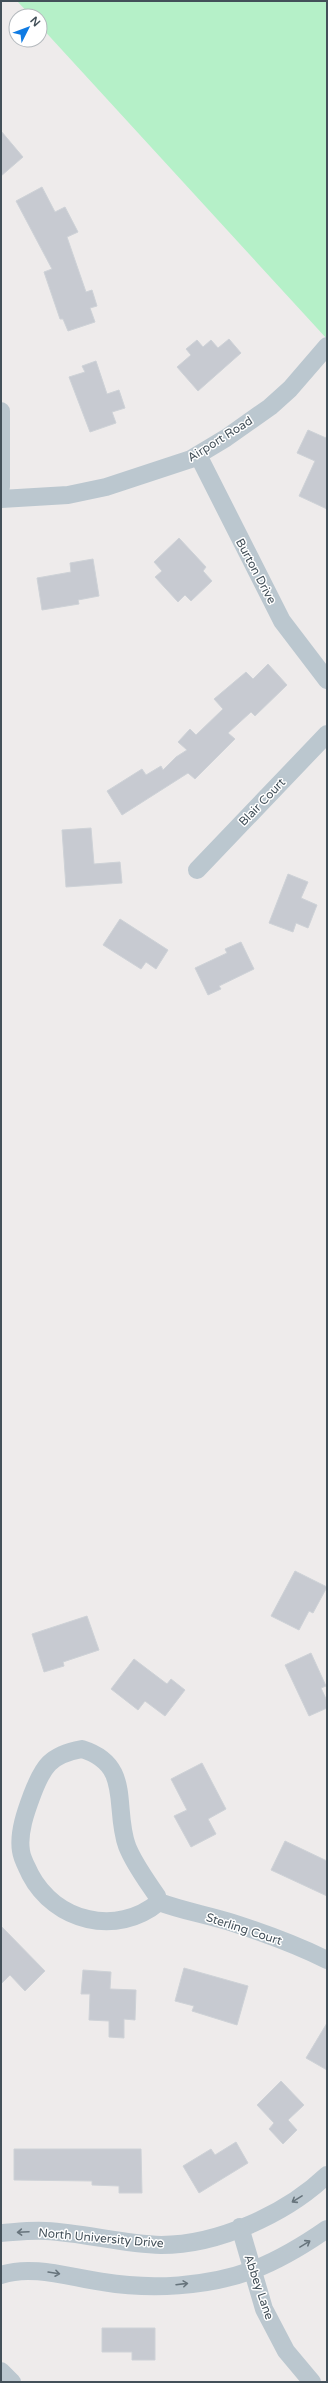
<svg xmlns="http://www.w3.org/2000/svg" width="328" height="2383" font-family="'Varela Round',sans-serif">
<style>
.green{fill:#b5f0c8}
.building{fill:#c7cad1;stroke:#ced2d7}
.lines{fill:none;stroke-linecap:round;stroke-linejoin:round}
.minor{stroke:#bbc7cf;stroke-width:18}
.oneway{stroke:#67747c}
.labels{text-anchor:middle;stroke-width:3;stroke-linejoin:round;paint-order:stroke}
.street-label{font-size:12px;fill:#435059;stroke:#fff}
</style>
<rect width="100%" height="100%" fill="#eeebeb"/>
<path class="green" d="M17,1H327V339L40,26V16H31Z"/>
<path class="building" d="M1,131L23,157L1,176Z
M42,187L55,212L65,207L78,232L67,237L86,292L92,290L97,306L90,308L95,322L68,331L63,319H60L44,272L52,269L16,201Z
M229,339L241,353L198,391L177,367L191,355L186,349L197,340L203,347L211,340L218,348Z
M96,361L107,394L119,390L125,408L112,412L116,423L90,432L69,377L85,372L82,366Z
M308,430L326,438L327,434V509L299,496L315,461L297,453Z
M179,538L206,567L203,571L212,581L191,601L185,595L178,602L155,577L162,571L154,562Z
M93,559L99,596L78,600L79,604L42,610L37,578L71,572L70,563Z
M268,664L287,685L255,716L251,712L228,733L235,739L195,779L188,773L122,815L107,791L142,769L146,775L161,766L163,770L176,757L187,750L178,742L190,729L196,735L223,709L214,699L246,672L253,679Z
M91,828L94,864L120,862L122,883L66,887L62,830Z
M288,874L308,882L301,898L317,905L308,928L296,923L293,932L269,923Z
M120,919L168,950L156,969L146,962L141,969L103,945Z
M241,942L254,969L219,986L221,989L208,995L195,968L227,953L225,949Z
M295,1571L327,1587L313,1613L309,1611L299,1630L271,1616Z
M87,1616L99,1650L63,1662L64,1666L44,1672L32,1634Z
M311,1653L326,1686L321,1688L327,1701V1708L309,1716L285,1665Z
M134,1659L167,1684L171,1679L185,1690L165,1716L145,1701L138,1710L111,1689Z
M202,1763L226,1809L208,1819L216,1834L191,1847L174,1816L187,1810L171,1779Z
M285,1841L327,1861V1896L271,1870Z
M1,1926L45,1971L25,1991L10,1975L1,1984Z
M184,1968L248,1986L237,2025L192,2011L194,2006L175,2001Z
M83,1970L111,1972L110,1989L136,1990L135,2020L124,2019V2038L109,2037V2021L89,2020L90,1994H81Z
M327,2023V2070L306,2058Z
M281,2081L304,2105L288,2120L297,2130L283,2144L269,2129L274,2123L257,2105Z
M236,2142L248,2163L199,2193L183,2166L211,2149L215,2155Z
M14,2149H141L142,2193H119V2186L92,2185V2181L14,2180Z
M102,2328H155V2360H132V2352H102Z"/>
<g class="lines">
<path class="minor" d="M1,411V487
M198,455L282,621L327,680
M1,499L68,495L106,487L191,459L226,438L270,407L290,389L327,346
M197,870L327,734
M82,1749C133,1765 113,1807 127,1846C134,1864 147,1881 157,1896L159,1902C117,1937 55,1922 30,1874C27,1867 22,1859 21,1851C18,1833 26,1811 32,1795C43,1766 50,1755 82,1749Z
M159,1902C183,1911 208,1915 233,1923C264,1933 297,1945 327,1960
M240,2227L264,2309L286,2351L312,2382
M1,2233C16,2232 31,2230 46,2231C85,2233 122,2244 161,2245C218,2245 286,2214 327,2175
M1,2275C32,2264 72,2278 103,2282C151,2290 207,2287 253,2270C279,2260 304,2245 327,2229
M1,2371L12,2382"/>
</g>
<defs><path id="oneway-shaft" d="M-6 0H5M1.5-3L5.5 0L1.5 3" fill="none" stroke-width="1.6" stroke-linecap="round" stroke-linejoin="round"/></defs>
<g class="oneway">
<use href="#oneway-shaft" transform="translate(297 2199) rotate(148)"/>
<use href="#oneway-shaft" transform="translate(23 2232) rotate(177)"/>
<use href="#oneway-shaft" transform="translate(305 2244) rotate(-31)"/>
<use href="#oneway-shaft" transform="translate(54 2273) rotate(9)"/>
<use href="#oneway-shaft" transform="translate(182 2284) rotate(-7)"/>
</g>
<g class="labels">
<g class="street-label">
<text transform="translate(220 439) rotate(-32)" y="4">Airport Road</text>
<text transform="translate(256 571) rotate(62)" y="4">Burton Drive</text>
<text transform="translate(262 802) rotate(-46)" y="4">Blair Court</text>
<text transform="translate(244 1929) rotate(18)" y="4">Sterling Court</text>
<text transform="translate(101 2238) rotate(5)" y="4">North University Drive</text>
<text transform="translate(259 2287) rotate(71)" y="4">Abbey Lane</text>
</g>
</g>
<rect width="328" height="2383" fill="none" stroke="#435059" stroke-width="4"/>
<g transform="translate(28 28) rotate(48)"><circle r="19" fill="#ffffff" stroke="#b4b9bd"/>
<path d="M0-3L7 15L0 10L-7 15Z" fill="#0f7be3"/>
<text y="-6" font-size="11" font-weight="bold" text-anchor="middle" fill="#435059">N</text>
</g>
</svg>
